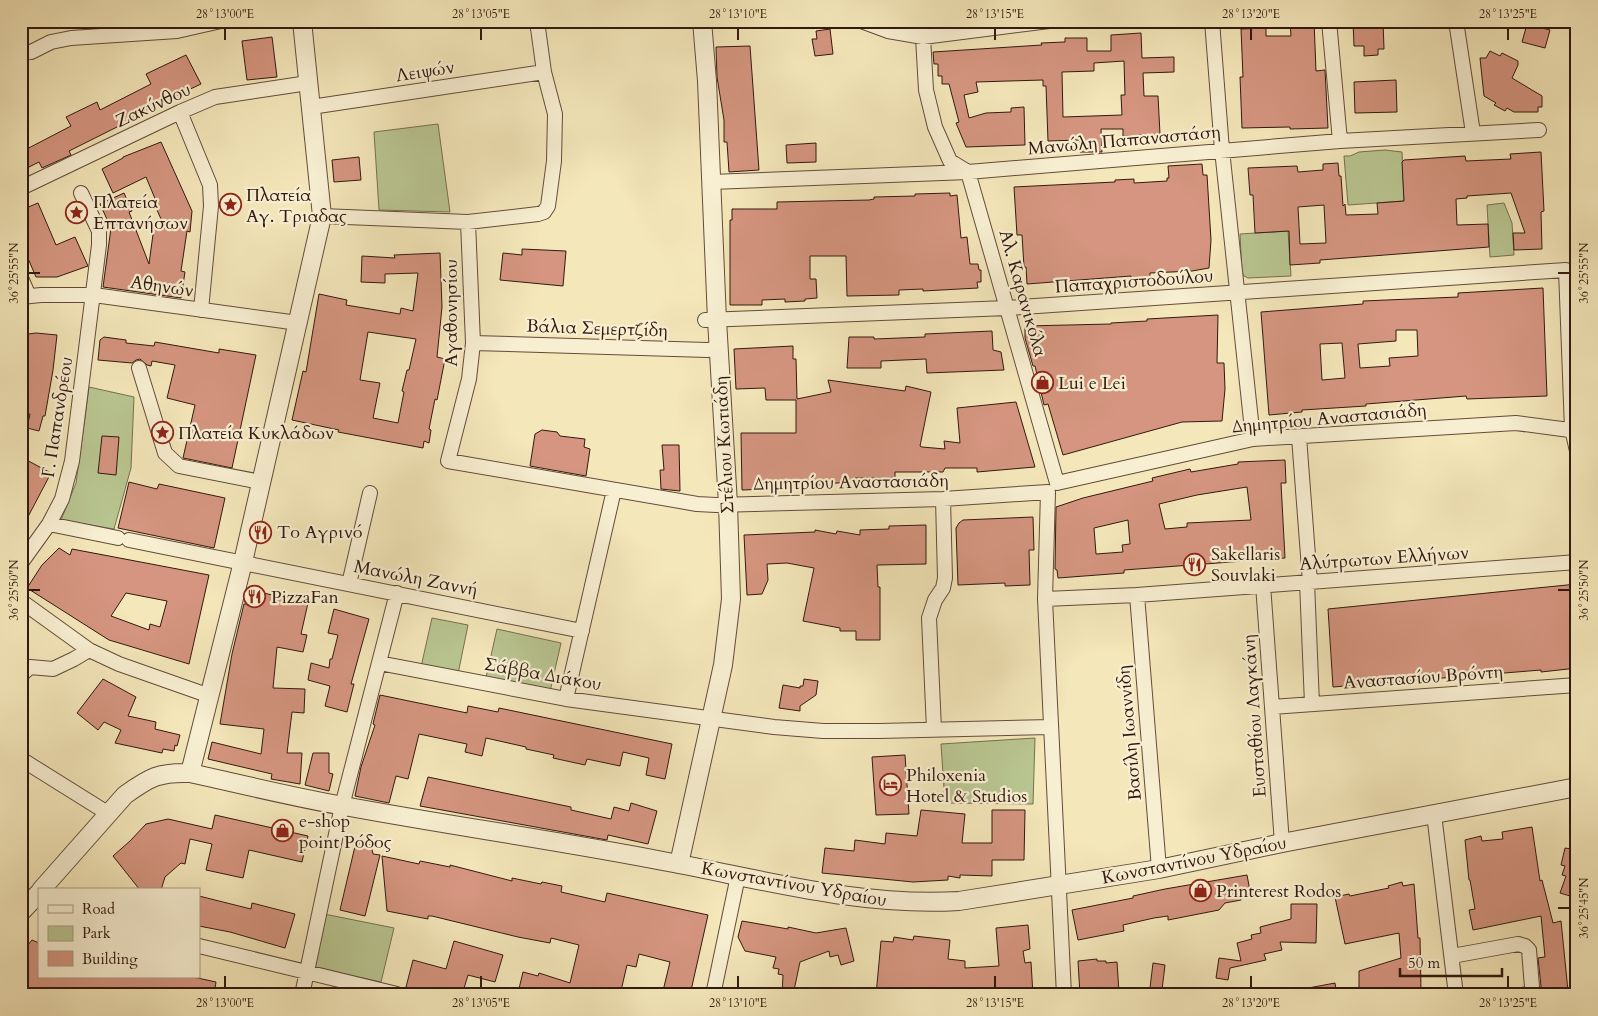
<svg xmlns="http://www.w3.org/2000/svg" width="1598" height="1016" font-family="Cardo,serif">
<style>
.green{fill:#b9c691;stroke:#767050}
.building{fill:#d59580;stroke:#32190f;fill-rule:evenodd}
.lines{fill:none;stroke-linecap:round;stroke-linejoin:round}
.minor-casing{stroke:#624c3a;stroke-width:16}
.tertiary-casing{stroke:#624c3a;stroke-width:20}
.minor{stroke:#f8efd2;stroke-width:14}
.tertiary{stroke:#f8efd2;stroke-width:18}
.ticks{fill:none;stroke:#32190f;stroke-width:2}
.labels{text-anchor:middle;stroke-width:4.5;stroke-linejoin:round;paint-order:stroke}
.street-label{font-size:18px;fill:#32190f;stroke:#f8efd2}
.poi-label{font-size:18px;fill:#32190f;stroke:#f8efd2;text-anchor:start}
.neatline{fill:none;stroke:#32190f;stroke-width:2}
.ticks-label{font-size:12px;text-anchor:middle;fill:#32190f}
</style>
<rect width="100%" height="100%" fill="#f4e7ba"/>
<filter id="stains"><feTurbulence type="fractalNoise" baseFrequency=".004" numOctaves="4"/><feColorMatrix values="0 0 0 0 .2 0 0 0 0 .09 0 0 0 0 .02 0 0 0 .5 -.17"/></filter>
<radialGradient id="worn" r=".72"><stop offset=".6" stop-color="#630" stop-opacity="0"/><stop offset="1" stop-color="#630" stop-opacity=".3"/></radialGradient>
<path class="green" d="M438,124L450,212L379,210L374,132Z
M1385,150L1402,152L1404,201L1348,205L1344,156H1350L1359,152Z
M1504,203L1512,223L1514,255L1490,257L1487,205Z
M1288,231L1291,276L1248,278L1244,276L1242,272L1240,234Z
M89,387L134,397L131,468L114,529L61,520L76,483Z
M432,618L468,625L458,674L421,667Z
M497,629L561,643L549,696L485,682Z
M1035,738L1033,804L945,803L941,744Z
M324,914L394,928L381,982L312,967Z"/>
<path class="building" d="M1290,21H1314L1316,71L1325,70L1328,128L1290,129V127L1242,128L1240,77H1243L1241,29L1266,28V36H1291Z
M1353,21H1383L1384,49H1378V55L1364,56V46H1354Z
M1527,24L1550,30L1545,48L1522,42Z
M830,29L833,54L815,56L812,39H817L816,31Z
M1141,33L1142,58L1174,57V72L1143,73L1144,96H1158L1160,134L1123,136V129H1101L1102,152H1080V140L1048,141L1046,86H1043V80L976,82L978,92L964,95L969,118L986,113L1011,112V108L1024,107L1025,145L966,147L956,123L959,122L949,84H942V76H938V64H934L933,52L1042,45L1041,43L1065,42V38H1087V51H1111V35ZM1124,61L1125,95H1121L1122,115L1063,117L1062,72L1094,71V63Z
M272,37L277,77L247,80L242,41Z
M750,46L759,170L729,172L727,142H724V120L717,77L716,47Z
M1490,51L1500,56L1502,53L1518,61V65L1512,78L1542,96V107H1538V112H1514L1507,108L1505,111L1494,105L1496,103L1484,96L1480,58H1486Z
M186,55L201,84L148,109L149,111L69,151L71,155L42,168L39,162L21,171V152L71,126L66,117L97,102L100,110L151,84L146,74Z
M1396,80L1397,112L1355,113L1354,82Z
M161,142L192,211L190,232L187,231L181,271L185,272L181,298L103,287L111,228L100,204L124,193L132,211L129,212L149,264L154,227L165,228L157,210L158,199L156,201L146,177L113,193L102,169L123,158V157Z
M816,143V162L787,163L786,145Z
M1541,152L1544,211L1541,212L1542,249L1514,250L1513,233H1525L1511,193L1467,196V198L1456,199L1457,225L1488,224L1489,247L1320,260V263L1290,265L1289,231L1255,233L1253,195H1250L1248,168L1297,166L1298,172L1323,170V164L1338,163L1339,176H1341L1343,206L1345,204L1346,215L1378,214L1377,203L1404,201L1402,162L1404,160L1465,156L1466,161L1511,159L1510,154ZM1324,205L1326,243L1300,244L1298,207Z
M359,157L361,180L334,182L332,160Z
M1202,164L1203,175H1207L1211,240L1209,268L1192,271L1150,273V278H1146L1147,279L1131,280V276L1027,284L1026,267H1024L1022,235H1017L1014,187L1115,182V180L1134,179V183L1167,181V178H1169L1168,166Z
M950,193V196L957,195L961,238L967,237L970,264H978L979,270H981V282H977L978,288L923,291V289L899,290V295L847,296L846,256H810V279H816L817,298L805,299V301L785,302V299L762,300V305H730V220H732V209H777V202L869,200L874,199V197L915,196V194Z
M38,203L56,245L75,237L88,266L57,277H36L21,242V210Z
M522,249L566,251L563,286L500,280L503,253L522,255Z
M440,253L442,307L437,357L445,359L437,400L435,399L429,429L431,430L429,443L424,441L423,448L338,432L339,430L292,420L303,371L306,372L319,294L347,300L346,305L400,314L401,308L413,311L418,273L385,274V283L361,282L362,256L395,258L394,255ZM368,332L416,339L409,370H407L402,391L404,392L398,423L373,418L380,383L360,380Z
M1543,288L1547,396L1467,399L1466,396L1366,404V406L1302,410V412L1269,415L1261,312L1363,304V301L1458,297V293ZM1396,330H1417L1418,356L1389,358L1390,366L1360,368L1358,344L1396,341ZM1342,343L1345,378L1322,380L1320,344Z
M1218,315L1217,363H1224L1225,389L1222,421L1182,422L1063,455L1048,404L1044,405L1035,366H1033L1025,338V326L1111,324V323L1147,321V319Z
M992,331L993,350L1001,352L1004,370L927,373L926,359L881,361V368H847L849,337H874V339L925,337V334Z
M36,333L57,335L53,370L45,416H43L39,431L27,428L30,414L21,412V335Z
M104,337L126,340V343L154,346L155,342L219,353V349L256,355L232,468L183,458L195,405L167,398L175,365L152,361L151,366L147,365L140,359L136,360L132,363L98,360L100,340Z
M793,346V359H796L797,399L831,392L828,380L905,391L906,386L931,392L920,446L922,447L945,449L944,441L960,443L957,408L1016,402L1035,467L977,472V468H945L943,472H895V478H855V482L819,484V487L742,490L741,433H796V400H766L765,388L736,389L734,349Z
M542,430L557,432L560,436L585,439L584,447L590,449L586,476L530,466L535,434Z
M102,436L119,437L116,475L98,473Z
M662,445H679L680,491L661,489L660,470H664Z
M21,457L51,473L21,530Z
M1285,460L1286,483H1281L1285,558L1124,570V573L1058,578L1057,570L1055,569L1056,507L1083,498L1153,481L1152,478L1190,469L1191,472L1238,464V462ZM1247,487L1251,520L1187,523V527L1165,529L1159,504L1197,495ZM1128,520L1130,544L1122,545L1123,552L1096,554L1094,528Z
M129,482L157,489L159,484L225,498L214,548L118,528Z
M1033,517L1034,550H1029L1030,585L1005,586V583L958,585L956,528L959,523L963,520Z
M926,525V564L877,565L878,587H880V640H856V631H840V628L803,621L814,568L787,563L767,564L768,580L762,594L747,595L744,535L815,532V530L836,534L837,531L860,535V530L889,529V526Z
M59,548L70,555L72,549L209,575L189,664L109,640L27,588L42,565ZM126,593L167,601L160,627L150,624L149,630L111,616Z
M1577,584V668L1541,672V670L1333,687L1328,609Z
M250,590L308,603L301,634L307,635L303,652L277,647L273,688L305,689L304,713L292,712L287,753H302L300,784L271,779L272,774L208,759L212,742L261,754L264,729L220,724L232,654L244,604H247Z
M334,609L369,619L351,684H354L347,712L325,706L330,686L308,680L311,663L329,668L330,659H332L338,635L328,633Z
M103,679L136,697L128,716L156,722L155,729L180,735L177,746L175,745L174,751L163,749L162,753L115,743L121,730L104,722L98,730L77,713Z
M804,679L818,681L816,695L800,706V711L779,708L783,685L800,688V686H803Z
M380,695L467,713L468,706L498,712L499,708L672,744L665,779L646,775L649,758L623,752L620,766L587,759L585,765L553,758L554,755L526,749V747L486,738L482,756L465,752L467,744L419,734L408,779L396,776L389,803L355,796L361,767L375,725L373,724Z
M313,753H329V773L333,774L329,791L305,785Z
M905,755L909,814L876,815L872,757Z
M428,777L571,807V810L611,819L614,807L629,811L631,803L657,811L648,844L608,835L607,840L420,806Z
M921,810L965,814L962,843H992V810H1025L1024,860H992V876L960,875V878L948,876V880L913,882L822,873L825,848L854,851L855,840L885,844L886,833L917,836Z
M215,815L308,836L302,862L249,850L243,878L206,870L212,844L190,839L185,864L181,863L165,877L161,890H140L113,856L130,841L146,824L168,819L212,829Z
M1532,827L1540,881L1542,880L1553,923L1561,921L1568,991L1540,994L1541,986L1538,958L1545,957L1541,916L1473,930L1469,910L1475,909L1470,880H1469L1465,840L1481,836L1482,841L1503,839L1502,832Z
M1575,838H1577V898L1560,893L1566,876L1562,875L1565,866L1561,865L1565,848L1571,849Z
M356,842L371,845L373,854L380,855L365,916L340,910Z
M382,856L419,864L420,861L450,867V865L512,881V878L541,884L542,882L562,886L561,892L605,902L607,893L708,915L690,995H662L670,962L639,954L636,967L627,965L620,995H523L518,993L523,972L538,976L539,973L570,983L579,945L551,938L550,943L518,937L432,916H428V919L387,911Z
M1247,875L1250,891L1240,893L1241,900L1225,903L1219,910L1168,920V916L1154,918L1123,925L1124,931L1078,940L1072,910L1133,898V896L1165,889Z
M1402,882L1403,886L1414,884L1418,938H1420L1421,990L1385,992L1386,995H1359V971L1401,958L1399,933L1345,944L1335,897L1349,894L1350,896L1389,888L1388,886Z
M199,896L251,909L252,903L295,914L285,948L230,932L199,926Z
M1291,904H1317L1316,943L1280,942L1282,950L1264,954L1266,960L1230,968L1228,980L1216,978L1219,958L1241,961L1237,943L1252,939L1251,935L1261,933L1260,927L1291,919Z
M742,921L788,929V927L816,933L846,928L854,961L841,965L838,955L830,957L829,951L800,962L793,995H782L783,975L778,974L779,969L773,968L776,957L745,951L738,937Z
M1028,925L1030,949L1023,951L1025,963L1031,962L1033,995H876L881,941L893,942L894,937L913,940L914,936L950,940L948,959L965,961V968L999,966L996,928Z
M32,940L39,943V977H193L216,982L214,995H21V953Z
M454,941L503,955L495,982L468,975L462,995H454L433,989L432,994L406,987L413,960L446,969Z
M1097,959V961H1106V963L1117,962L1119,993L1080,995L1078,961Z
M1153,963L1165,965L1162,990L1150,988Z
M1335,983L1337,995H1303V989Z"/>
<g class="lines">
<defs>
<path id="minor" d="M861,21L888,31L923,37L1049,21
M919,21L923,37L926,90L935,127L950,161L968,172
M1212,21L1222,150L1253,439
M1329,21L1340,141
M1456,21L1473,133
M31,52L51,42L71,38L177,31L221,21
M311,107L544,72
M180,112L210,185L211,206L201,310
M968,172L1057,483
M711,182L968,172L1340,141L1539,130
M21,188L180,112L215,97L308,83
M322,216L468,222L538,214L544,212L548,206L554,161L555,114L544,72L537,21
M468,222L473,343L469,379L448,461L697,504L716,505L943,499L1048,492
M21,278L29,296
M21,297L41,295H94L298,323
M705,320L1007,308L1566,270L1572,429L1577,451
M473,343L707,350L719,349
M139,368L165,453L179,466L261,482
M1299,437L1310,582
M1057,483L1253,439L1516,423L1577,431
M1048,492L1045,599L1064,995
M49,524L118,538
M129,540L582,631
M21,563L49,524L62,499L72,461L99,245V231L81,193
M1307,582L1312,704
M349,584L370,493
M1263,585L1282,843
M1137,595L1159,869
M1045,599L1137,595L1577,562
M21,601L89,650L119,664L210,696
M379,663L566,699L774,727L823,731H879L1051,727
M21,675L30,667L53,669L74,659L89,650
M566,699L614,490
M1272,707L1577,685
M934,729L929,618L935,600L943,588L945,578L943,499
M21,759L109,814
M1434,814L1456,995
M199,946L397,994
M1452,956L1518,944L1525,946L1529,950L1532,987L1531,993L1522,995
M302,995L342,806L397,593
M713,995L738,876"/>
<path id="tertiary" d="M190,773L243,562L322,216L302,21
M679,864L723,665L731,599L728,504L717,320L707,81L702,21
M41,890L125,795C150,777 159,772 190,773C241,784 292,797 344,806C452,826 561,841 668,862C765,880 860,907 959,901L1159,869L1282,843L1577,787
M21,912L39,893"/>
</defs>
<use href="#minor" class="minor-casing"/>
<use href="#tertiary" class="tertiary-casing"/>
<use href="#minor" class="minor"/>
<use href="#tertiary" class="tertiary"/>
</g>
<path class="ticks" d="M225,28V40M481,28V40M738,28V40M995,28V40M1251,28V40M1508,28V40M28,273H40M1558,273H1570M28,590H40M1558,590H1570M1558,908H1570M225,976V988M481,976V988M738,976V988M995,976V988M1251,976V988M1508,976V988"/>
<defs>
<symbol id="sight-ring" viewBox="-11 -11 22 22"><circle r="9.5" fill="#f8efd2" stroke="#8f2418" stroke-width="1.5"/><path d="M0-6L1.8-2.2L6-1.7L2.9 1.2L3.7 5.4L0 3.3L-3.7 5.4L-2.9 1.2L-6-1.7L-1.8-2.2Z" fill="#8f2418"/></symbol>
<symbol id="shop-ring" viewBox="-11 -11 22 22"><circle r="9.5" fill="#f8efd2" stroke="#8f2418" stroke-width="1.5"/><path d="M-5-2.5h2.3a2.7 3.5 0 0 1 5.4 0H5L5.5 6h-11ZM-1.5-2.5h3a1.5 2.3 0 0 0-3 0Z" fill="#8f2418"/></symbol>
<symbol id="restaurant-ring" viewBox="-11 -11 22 22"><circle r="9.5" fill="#f8efd2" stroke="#8f2418" stroke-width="1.5"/><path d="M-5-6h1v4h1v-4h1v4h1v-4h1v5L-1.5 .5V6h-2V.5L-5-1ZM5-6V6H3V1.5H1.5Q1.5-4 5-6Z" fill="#8f2418"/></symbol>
<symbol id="hotel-ring" viewBox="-11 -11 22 22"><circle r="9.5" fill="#f8efd2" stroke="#8f2418" stroke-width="1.5"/><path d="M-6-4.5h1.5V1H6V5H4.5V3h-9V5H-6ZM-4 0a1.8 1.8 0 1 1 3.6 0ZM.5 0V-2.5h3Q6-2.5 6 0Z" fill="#8f2418"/></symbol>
</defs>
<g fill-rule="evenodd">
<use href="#sight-ring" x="218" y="192" width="25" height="25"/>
<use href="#sight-ring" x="64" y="200" width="25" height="25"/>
<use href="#shop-ring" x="1030" y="370" width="25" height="25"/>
<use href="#sight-ring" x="150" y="420" width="25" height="25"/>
<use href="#restaurant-ring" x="248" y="520" width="25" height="25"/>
<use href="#restaurant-ring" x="1182" y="552" width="25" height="25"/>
<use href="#restaurant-ring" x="242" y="584" width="25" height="25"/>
<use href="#hotel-ring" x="878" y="772" width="25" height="25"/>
<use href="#shop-ring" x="270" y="818" width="25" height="25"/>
<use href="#shop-ring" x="1188" y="878" width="25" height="25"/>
</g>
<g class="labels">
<g class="street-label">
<text transform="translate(425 71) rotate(-9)" y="6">Λειψών</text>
<text transform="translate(153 105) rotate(-25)" y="6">Ζακύνθου</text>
<text transform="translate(1124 140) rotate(-5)" y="6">Μανώλη Παπαναστάση</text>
<text transform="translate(1134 281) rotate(-4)" y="6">Παπαχριστοδούλου</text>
<text transform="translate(162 286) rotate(8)" y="6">Αθηνών</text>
<text transform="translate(1023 293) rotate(74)" y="6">Αλ. Καρανικόλα</text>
<text transform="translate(451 313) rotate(-90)" y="6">Αγαθονησίου</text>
<text transform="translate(597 328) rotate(2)" y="6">Βάλια Σεμερτζίδη</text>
<text transform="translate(57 417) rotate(-81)" y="6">Γ. Παπανδρέου</text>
<text transform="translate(1329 418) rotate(-5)" y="6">Δημητρίου Αναστασιάδη</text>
<text transform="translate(724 445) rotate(-93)" y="6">Στέλιου Κωτιάδη</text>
<text transform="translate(851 482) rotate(-1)" y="6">Δημητρίου Αναστασιάδη</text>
<text transform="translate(1384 558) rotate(-4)" y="6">Αλύτρωτων Ελλήνων</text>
<text transform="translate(416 578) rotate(11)" y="6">Μανώλη Ζαννή</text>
<text transform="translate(543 674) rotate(10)" y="6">Σάββα Διάκου</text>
<text transform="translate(1423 677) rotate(-4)" y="6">Αναστασίου Βρόντη</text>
<text transform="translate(1254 716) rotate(-94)" y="6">Ευσταθίου Λαγκάνη</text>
<text transform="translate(1129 733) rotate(-95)" y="6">Βασίλη Ιωαννίδη</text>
<text transform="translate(1194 860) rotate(-11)" y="6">Κωνσταντίνου Υδραίου</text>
<text transform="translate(794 884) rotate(10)" y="6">Κωνσταντίνου Υδραίου</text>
</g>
<g class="poi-label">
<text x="246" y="201">Πλατεία<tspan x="246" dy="21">Αγ. Τριαδας</tspan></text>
<text x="93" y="208">Πλατεία<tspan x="93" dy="21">Επτανήσων</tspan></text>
<text x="1058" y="389">Lui e Lei</text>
<text x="178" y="439">Πλατεία Κυκλάδων</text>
<text x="277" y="538">Το Αγρινό</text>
<text x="1211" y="560">Sakellaris<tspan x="1211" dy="21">Souvlaki</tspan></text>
<text x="271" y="603">PizzaFan</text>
<text x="906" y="781">Philoxenia<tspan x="906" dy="21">Hotel &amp; Studios</tspan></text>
<text x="299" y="827">e-shop<tspan x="299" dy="21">point Ρόδος</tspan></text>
<text x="1216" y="897">Printerest Rodos</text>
</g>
</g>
<rect width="1598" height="1016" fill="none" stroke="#f4e7ba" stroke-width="55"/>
<rect x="38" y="888" width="162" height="90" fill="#f8efd2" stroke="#a99984"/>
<rect x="48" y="905" width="25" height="8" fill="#f8efd2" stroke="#a99984"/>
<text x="82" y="914" font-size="15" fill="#32190f">Road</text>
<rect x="48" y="926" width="25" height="15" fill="#b9c691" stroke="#a99984"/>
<text x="82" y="938" font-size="15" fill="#32190f">Park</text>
<rect x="48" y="951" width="25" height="15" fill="#d59580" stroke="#a99984"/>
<text x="82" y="964" font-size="15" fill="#32190f">Building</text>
<path d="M1400 968v8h102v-8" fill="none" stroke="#32190f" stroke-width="2.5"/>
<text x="1408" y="968" font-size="15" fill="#32190f" stroke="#f8efd2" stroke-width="4" paint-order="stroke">50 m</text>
<rect x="28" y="28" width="1542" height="960" class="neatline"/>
<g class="ticks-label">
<text x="225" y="18">28°13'00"E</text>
<text x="481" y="18">28°13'05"E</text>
<text x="738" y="18">28°13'10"E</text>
<text x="995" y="18">28°13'15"E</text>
<text x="1251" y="18">28°13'20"E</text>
<text x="1508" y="18">28°13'25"E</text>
<text transform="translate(14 273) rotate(-90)" y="4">36°25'55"N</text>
<text transform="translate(1584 273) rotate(-90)" y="4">36°25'55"N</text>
<text transform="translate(14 590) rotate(-90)" y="4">36°25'50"N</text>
<text transform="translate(1584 590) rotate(-90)" y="4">36°25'50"N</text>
<text transform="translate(1584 908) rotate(-90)" y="4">36°25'45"N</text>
<text x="225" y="1007">28°13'00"E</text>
<text x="481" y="1007">28°13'05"E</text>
<text x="738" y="1007">28°13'10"E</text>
<text x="995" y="1007">28°13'15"E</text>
<text x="1251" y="1007">28°13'20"E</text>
<text x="1508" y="1007">28°13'25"E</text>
</g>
<rect width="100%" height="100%" filter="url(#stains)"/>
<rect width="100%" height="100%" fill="url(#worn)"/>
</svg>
